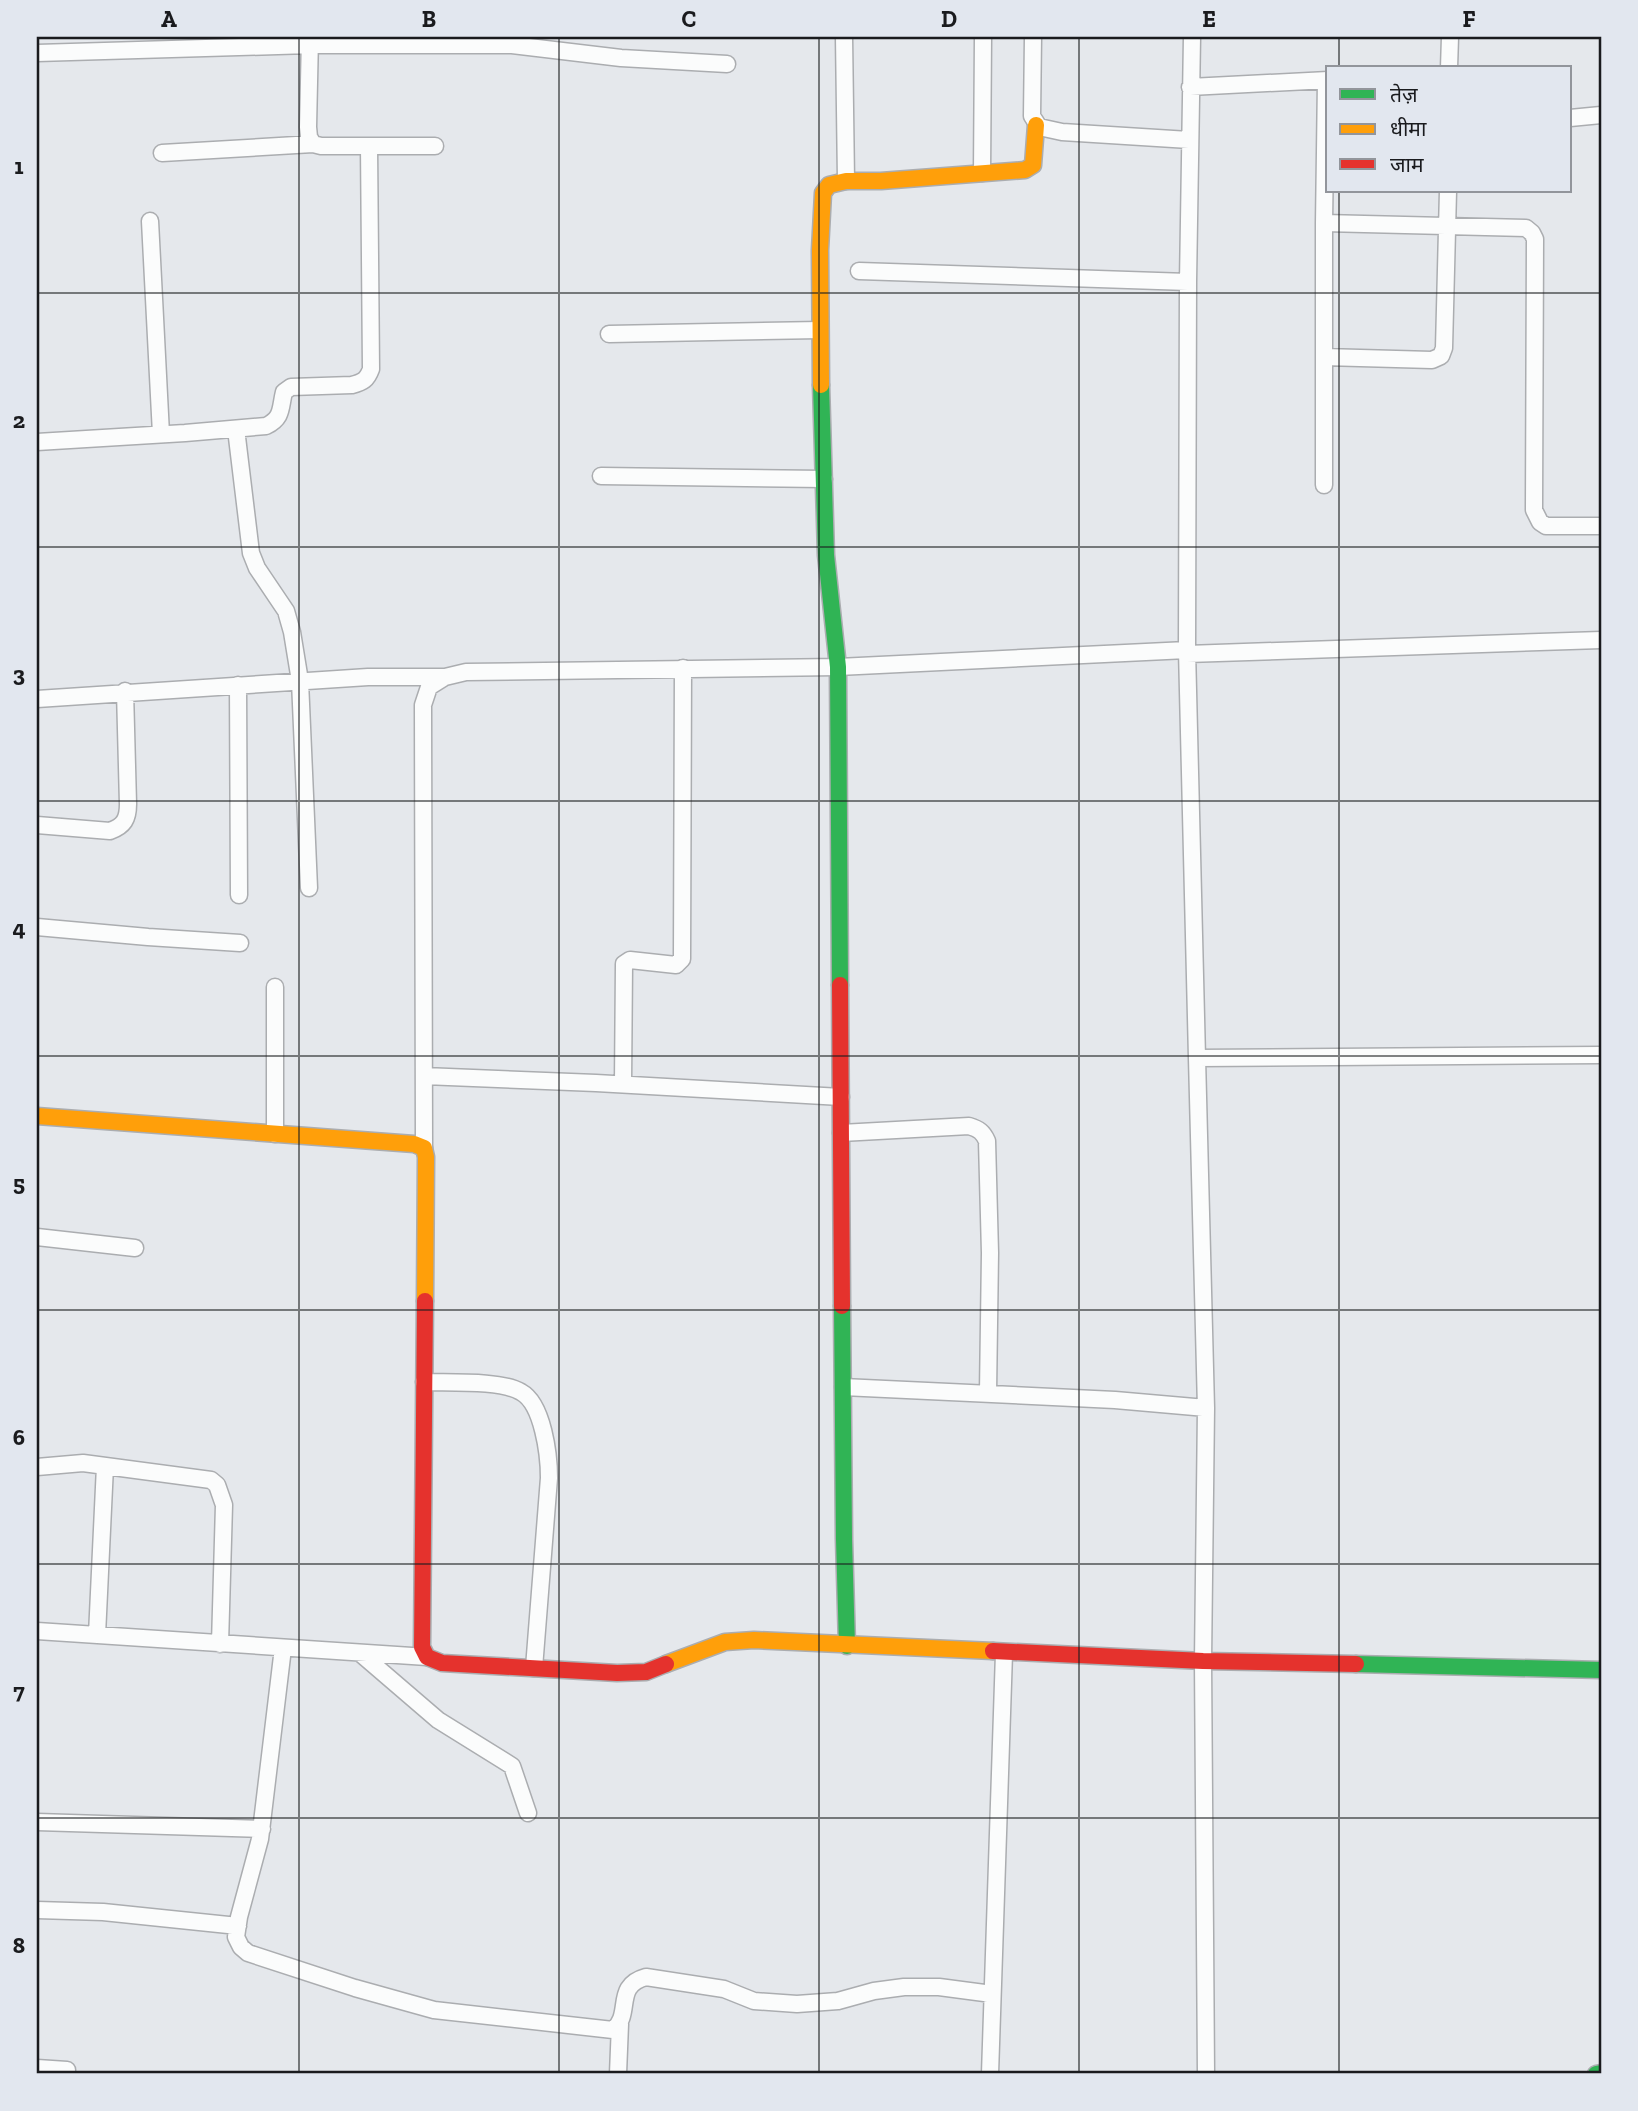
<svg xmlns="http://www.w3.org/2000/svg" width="1638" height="2111" font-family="'Zilla Slab','Noto Sans Devanagari',serif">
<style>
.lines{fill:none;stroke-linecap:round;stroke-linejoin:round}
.street-casing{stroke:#abadb0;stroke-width:19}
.fast-casing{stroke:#abadb0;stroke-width:19}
.slow-casing{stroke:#abadb0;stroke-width:19}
.jam-casing{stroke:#abadb0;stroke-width:19}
.street{stroke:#fbfcfc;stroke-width:16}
.fast{stroke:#30b455;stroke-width:16}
.slow{stroke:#ff9f0a;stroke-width:16}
.jam{stroke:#e5322d;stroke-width:16}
.grid{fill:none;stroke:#1a1b1e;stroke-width:2;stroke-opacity:0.55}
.neatline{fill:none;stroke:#1a1b1e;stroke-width:2.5}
.grid-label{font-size:23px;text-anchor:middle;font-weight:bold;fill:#1a1b1e}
</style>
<rect width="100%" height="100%" fill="#e5e8ec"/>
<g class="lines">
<defs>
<path id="street" d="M310,37L308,127L309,137L313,144L321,146H435
M844,37L846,181
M1033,37L1032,116L1039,127L1062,132L1189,140
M1192,37L1188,282L1187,650L1197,1058
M37,53L310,45H512L621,58L727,64
M1449,68L1450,37
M1190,87L1328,80
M1570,118L1601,115
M162,153L313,144
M982,173L983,37
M150,221L161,434
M1324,223L1526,228L1532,233L1535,239L1534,510L1540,522L1546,526H1601
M859,271L1188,282
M609,334L820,330
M1324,357L1432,360L1441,356L1444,348L1448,191
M236,429L251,553L257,568L286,611L292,632L300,681L309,888
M37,442L185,433L266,426C283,418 280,408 284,392L291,387L352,385C363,382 367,380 371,369L369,146
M601,476L824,479
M1324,485V223L1326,80
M1187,654L1601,640
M238,685L239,895
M37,699L368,677H445
M37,825L110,831C124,826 128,819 128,804L125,691
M37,927L148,937L240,943
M424,1076L596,1083L841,1097
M623,1084L624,964L630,960L676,965L682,959L683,668
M841,1133L969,1126C979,1129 983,1132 987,1141L990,1253L988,1393
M275,1134V987
M424,1148L423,705L429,687L445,677L466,672L838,667L1187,650
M37,1237L135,1248
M424,1382C448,1383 501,1380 521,1392C543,1404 549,1455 549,1478L534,1668
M843,1387L1115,1400L1206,1408
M37,1467L83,1463L211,1480L217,1485L224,1505L220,1644
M37,1631L427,1657
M97,1635L105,1466
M283,1648L260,1839L239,1917L236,1937L241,1947L248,1953L355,1988L434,2010L613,2030C633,2014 613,1986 646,1977L724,1989L754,2001L797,2004L838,2001L874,1991L904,1987H939L992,1994
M360,1653L438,1720L512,1766L528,1813
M37,1822L262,1829
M37,1910L103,1912L238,1926
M37,2068L67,2070
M618,2074L620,2024
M990,2074L1004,1653
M1206,2074L1203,1661L1206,1408L1197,1058L1601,1055"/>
<path id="fast" d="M821,385L826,555L838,667L840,985
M842,1306L844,1539L847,1646
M1356,1664L1601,1670
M1596,2074L1601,2073"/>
<path id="slow" d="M821,385L820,250L823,193L829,185L846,181H881L1025,170L1033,165L1036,125
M37,1116L414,1144L424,1148L426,1157L425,1301
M666,1664L725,1642L754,1640L993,1651"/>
<path id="jam" d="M840,985L842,1306
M425,1301L422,1647L427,1657L442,1663L617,1673L646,1672L666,1664
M993,1651L1203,1661L1356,1664"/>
</defs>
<use href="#street" class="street-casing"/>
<use href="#fast" class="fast-casing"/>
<use href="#slow" class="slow-casing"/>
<use href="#jam" class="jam-casing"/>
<use href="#street" class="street"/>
<use href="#fast" class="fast"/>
<use href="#slow" class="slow"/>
<use href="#jam" class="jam"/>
</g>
<path class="grid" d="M299,37V2074M559,37V2074M819,37V2074M1079,37V2074M1339,37V68M1339,191V2074M37,293H1601M37,547H1601M37,801H1601M37,1056H1601M37,1310H1601M37,1564H1601M37,1818H1601"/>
<rect width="1638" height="2111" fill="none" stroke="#e2e7ef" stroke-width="77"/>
<rect x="1326" y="66" width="245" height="126" fill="#e2e7ef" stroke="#92959b" stroke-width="2"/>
<rect x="1340" y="89" width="35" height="10" fill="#30b455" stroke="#92959b" stroke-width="2"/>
<text x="1390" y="102" font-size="21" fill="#1a1b1e">तेज़</text>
<rect x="1340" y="124" width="35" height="10" fill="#ff9f0a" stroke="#92959b" stroke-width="2"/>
<text x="1390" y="136" font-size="21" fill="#1a1b1e">धीमा</text>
<rect x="1340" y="159" width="35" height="10" fill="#e5322d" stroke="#92959b" stroke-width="2"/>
<text x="1390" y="172" font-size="21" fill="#1a1b1e">जाम</text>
<rect x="38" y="38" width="1562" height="2034" class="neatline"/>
<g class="grid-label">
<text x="169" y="27">A</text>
<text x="429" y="27">B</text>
<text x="689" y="27">C</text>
<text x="949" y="27">D</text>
<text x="1209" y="27">E</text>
<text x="1469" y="27">F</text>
<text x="19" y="174">1</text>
<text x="19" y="428">2</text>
<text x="19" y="682">3</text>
<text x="19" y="936">4</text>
<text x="19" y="1191">5</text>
<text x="19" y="1445">6</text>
<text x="19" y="1699">7</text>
<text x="19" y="1953">8</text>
</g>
</svg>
